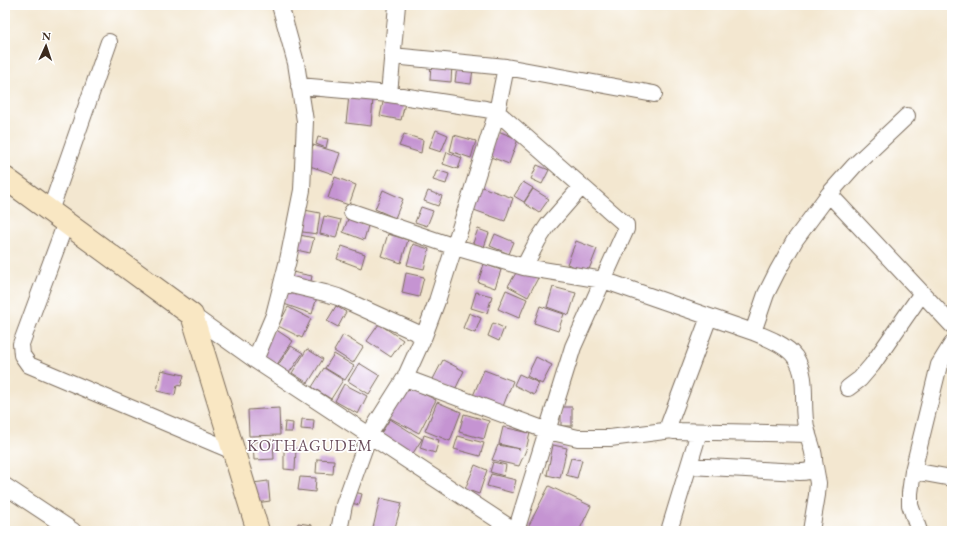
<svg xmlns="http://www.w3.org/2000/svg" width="957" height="536" font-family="'EB Garamond',serif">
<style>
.building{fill:#c594d2}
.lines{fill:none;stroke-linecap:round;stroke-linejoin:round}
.street-casing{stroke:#7b6c5c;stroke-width:18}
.secondary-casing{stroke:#7b6c5c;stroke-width:24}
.street{stroke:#fff;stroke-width:16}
.secondary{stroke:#f9e7c3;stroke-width:22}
.labels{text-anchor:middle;stroke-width:3.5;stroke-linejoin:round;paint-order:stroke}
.quarter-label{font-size:16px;letter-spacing:1px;fill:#6b4f5d;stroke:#fff}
</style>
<rect width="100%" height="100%" fill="#fff"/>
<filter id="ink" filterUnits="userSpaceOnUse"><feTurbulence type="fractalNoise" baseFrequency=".025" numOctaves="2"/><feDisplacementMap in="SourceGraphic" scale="8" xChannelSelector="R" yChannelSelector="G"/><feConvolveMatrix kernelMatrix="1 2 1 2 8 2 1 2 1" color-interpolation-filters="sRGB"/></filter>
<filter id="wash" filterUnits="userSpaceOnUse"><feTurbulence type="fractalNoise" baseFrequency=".012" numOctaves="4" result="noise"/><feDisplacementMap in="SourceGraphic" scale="16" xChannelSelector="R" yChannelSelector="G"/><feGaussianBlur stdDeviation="0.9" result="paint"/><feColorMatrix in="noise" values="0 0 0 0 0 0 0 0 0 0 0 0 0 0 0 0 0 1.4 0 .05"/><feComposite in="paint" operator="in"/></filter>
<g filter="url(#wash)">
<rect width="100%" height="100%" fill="#f3e7d0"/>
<g id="blocks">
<path class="building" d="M431,63L452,65L451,82L430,80Z
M457,67L473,69L471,84L455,82Z
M349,96L373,98L371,126L346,123Z
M384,98L405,103L401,120L380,116Z
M436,130L448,135L441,152L429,148Z
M498,131L518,139L509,164L488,156Z
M404,134L423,140L421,153L399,146Z
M454,135L476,141L471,158L450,151Z
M318,137L328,139L326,148L316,144Z
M313,145L340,153L333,174L307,165Z
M447,152L462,158L458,169L443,164Z
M537,165L549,170L542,184L531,179Z
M437,170L449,174L446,184L433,180Z
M335,177L356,185L349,205L328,198Z
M523,182L533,188L524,202L514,196Z
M479,186L513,198L505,221L471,209Z
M533,189L549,199L539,213L524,203Z
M383,190L403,199L395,218L375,209Z
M428,191L442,196L438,206L424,201Z
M421,207L433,211L427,226L415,222Z
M299,209L320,213L317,234L296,231Z
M324,216L341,220L336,238L320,234Z
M348,219L368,226L364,240L343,232Z
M478,229L489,233L484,247L473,243Z
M295,234L314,238L310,253L292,249Z
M388,234L408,240L401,263L381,256Z
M495,234L514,242L509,254L490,246Z
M576,241L597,249L588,272L567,264Z
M413,244L429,249L424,269L407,265Z
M342,246L365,254L361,268L337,259Z
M484,264L501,270L495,288L478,282Z
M519,268L538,278L528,297L508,286Z
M292,272L312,276L310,286L289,281Z
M406,273L424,277L419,297L402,293Z
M553,287L576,293L569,315L547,307Z
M288,289L317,297L312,314L284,304Z
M506,290L527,299L519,318L498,309Z
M476,292L492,296L487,313L471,308Z
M336,306L346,312L338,327L327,321Z
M540,306L564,314L558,331L534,323Z
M288,307L311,319L302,338L278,326Z
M469,313L481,318L475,333L463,328Z
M493,323L504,328L499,341L488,336Z
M379,324L403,340L391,357L367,341Z
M275,329L293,341L276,366L258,354Z
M343,335L363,347L353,363L334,351Z
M291,346L303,353L289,373L278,365Z
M307,349L323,359L308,383L292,373Z
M334,354L354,366L345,380L325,368Z
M536,357L552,365L542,384L527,376Z
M443,360L464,371L454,392L432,381Z
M359,363L380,376L369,394L348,381Z
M324,368L343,380L331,399L312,387Z
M161,370L184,375L181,386L177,385L175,395L157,391Z
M484,370L513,381L502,409L472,398Z
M519,374L539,383L534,395L514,385Z
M344,384L367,396L358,414L335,401Z
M404,384L436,400L419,433L388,417Z
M437,402L461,412L450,441L425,431Z
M561,407H572V426H561Z
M279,408L280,435L249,436L248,410Z
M464,414L489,421L484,439L459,432Z
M302,419L314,420L313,430L301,429Z
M390,419L422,439L410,458L378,438Z
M285,422L293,423L292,432H284Z
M503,427L530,433L526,450L519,466L492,460L498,445L520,449L499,444Z
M424,435L439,440L435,453L420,448Z
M458,436L484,443L480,456L454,449Z
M273,440L274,459L254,460L253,442Z
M553,445L567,448L560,478L547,475Z
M284,449H296L295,470L284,469Z
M571,458L582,460L577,478L566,475Z
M317,459L334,460L333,474L316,473Z
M493,462L506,465L504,476L490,472Z
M475,465L487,470L479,494L465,489Z
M491,474L516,480L513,493L487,486Z
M300,477L316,478L315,492L298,490Z
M268,481L270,501L256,503L253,483Z
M549,486L591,506L579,531H535L528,527Z
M351,491L362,494L359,505L348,502Z
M380,498L402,503L394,531H387L373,528Z
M298,523L312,525L311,531H297Z"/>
</g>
</g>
<g filter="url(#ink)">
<use href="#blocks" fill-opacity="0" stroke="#7b6c5c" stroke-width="1"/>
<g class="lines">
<defs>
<path id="street" d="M392,56L506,67L654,94
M299,86L389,94L485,109L497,112L626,225V229L573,347L516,531
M389,94L397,5
M829,194L952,325
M50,211L109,42
M352,212L455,247L524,267L603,280L753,332C766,337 787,345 795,357C810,378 800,407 807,431C809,441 817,456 813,467C810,472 805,472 800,472L689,466
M66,222L21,344L22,355L29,365L235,452
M524,267L538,240L548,225L582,186
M283,283L325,293L338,297L424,336
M192,315L255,360L515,531
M709,317L669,424L670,428L674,431L808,434
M753,332L766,294L777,272L795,240L829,194L854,166L907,116
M255,360L274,315L288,260L302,190L305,121L296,63L280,5
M405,378L548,431L578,438H610L672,430
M848,388L860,379L872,365L922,293
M913,471L952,478
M5,486L73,531
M339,531L344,505L369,435L405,378L424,336L437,301L497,112L506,67
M669,531L699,432
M811,531L817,495L818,483L814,461
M919,531L910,505V493L913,471L939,365L952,344"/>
<path id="secondary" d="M5,178L192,315L258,531"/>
</defs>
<use href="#street" class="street-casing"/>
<use href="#secondary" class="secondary-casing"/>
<use href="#street" class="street"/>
<use href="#secondary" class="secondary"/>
</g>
</g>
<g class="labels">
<g class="quarter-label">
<text x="310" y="451">KOTHAGUDEM</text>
</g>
</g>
<rect width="957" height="536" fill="none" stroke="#fff" stroke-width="20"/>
<g transform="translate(46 46) rotate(3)" stroke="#ffffff" stroke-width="3" paint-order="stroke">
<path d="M0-3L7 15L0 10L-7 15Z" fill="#3b2a1e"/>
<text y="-6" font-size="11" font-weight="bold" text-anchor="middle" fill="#3b2a1e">N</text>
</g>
</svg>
